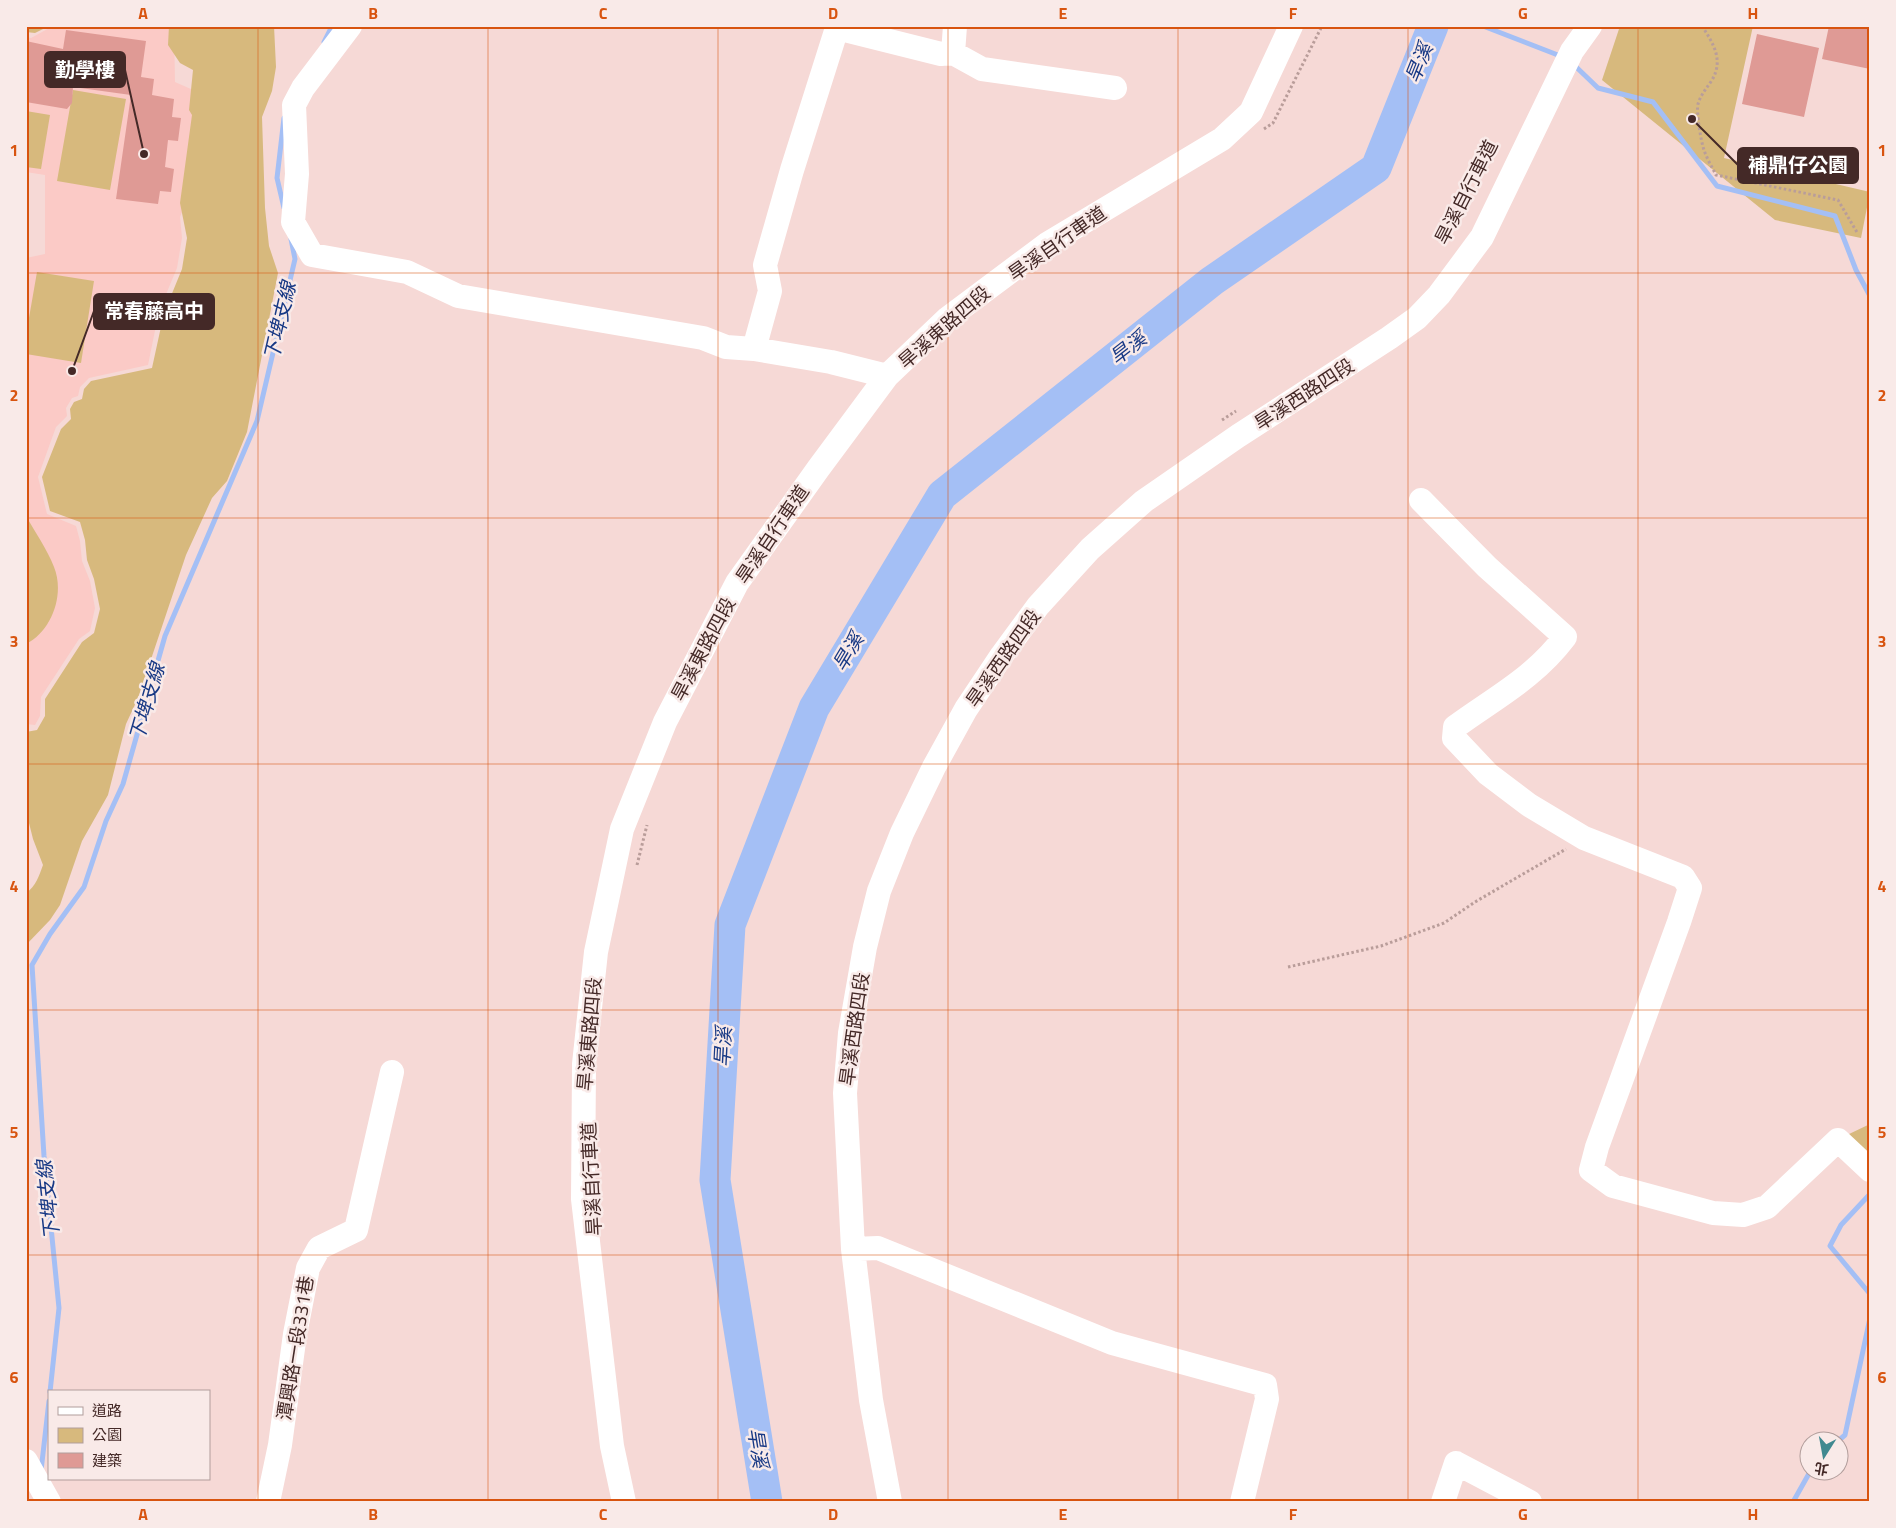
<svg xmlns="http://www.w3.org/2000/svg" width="1896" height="1528" font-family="'Titillium Web','Noto Sans TC',sans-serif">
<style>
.built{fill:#fbcac6}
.green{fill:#d7b97d}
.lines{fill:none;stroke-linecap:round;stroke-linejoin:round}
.stream{stroke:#a4bff5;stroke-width:5}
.river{stroke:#a4bff5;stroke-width:31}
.building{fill:#df9a95}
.path{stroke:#b99d9a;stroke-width:3;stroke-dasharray:2.5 2.5;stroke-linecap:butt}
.minor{stroke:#fff;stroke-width:24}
.grid{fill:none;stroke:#d8540f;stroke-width:1;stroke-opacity:0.55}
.labels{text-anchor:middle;stroke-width:5;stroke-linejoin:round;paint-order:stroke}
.street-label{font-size:19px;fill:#442927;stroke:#f9eae8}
.water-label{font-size:20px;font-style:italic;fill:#183985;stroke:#f9eae8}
.leader{fill:none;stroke:#442927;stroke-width:2}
.callout-dot{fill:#442927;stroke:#f9eae8;stroke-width:2}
.callout{fill:#442927;stroke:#442927;stroke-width:2}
.callout-label{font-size:20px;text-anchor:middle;font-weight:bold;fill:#fff}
.neatline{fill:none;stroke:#d8540f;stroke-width:2}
.grid-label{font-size:16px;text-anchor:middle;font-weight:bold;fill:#d8540f}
</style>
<rect width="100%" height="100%" fill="#f6d9d6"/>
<path class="built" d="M53,26H174L175,82L200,93L186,202L180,217L182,238L177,268L159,311L148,365L89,378L80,387L78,396L72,398L66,408L67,416L56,427L38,477L47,514L76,526L80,541L82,561L90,581L95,608L90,631L79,639L41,697L40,716L35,725L26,724V258L45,254V175L26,172V37L31,38Z"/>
<path class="green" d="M26,26H49L35,33L26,32Z
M169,26H274L276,67L272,91L262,117L265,208L269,246L278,273L247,432L227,481L212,498L186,555L138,698L126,724L108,795L82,841L60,905L50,920L26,945V893C36,886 39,876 43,865L33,839L26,811V732L37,730L45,716V699L82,642L94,633L100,609L94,579L87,560L85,540L80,522L50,511L42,477L61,429L71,419L70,409L74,402L82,399L84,389L91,381L152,368L164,313L182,269L187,238L180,203L192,115L189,110L193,70L180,63L168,45Z
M1620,26H1753L1724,158L1870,192L1861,238L1775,220L1602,80Z
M73,90L126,99L110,190L57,181Z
M26,111L50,115L41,169L26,167Z
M37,272L94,281L81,363L26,354V335Z
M26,516C35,532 47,549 54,567C65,594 52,631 26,644Z
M1870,1124V1157L1847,1135Z"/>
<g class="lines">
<path class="stream" d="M1483,26L1563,57
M324,42L332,26
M1572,63L1598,88L1653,102L1717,186L1835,216L1856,270L1870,296
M284,118L277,178L284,208
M1870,1194L1841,1225L1830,1246L1870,1294
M50,1392L59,1308L44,1156L32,965L50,934L84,887L106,821L123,784L165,636L257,421L295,259L291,239
M1838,1441L1845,1435L1870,1318
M41,1471L49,1401
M1793,1502L1811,1470"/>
<path class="river" d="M767,1502L715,1180L730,925L814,708L942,495L1212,281L1376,168L1433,26"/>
</g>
<path class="building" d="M1829,26H1870V69L1822,59Z
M66,30L146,41L141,77L154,79L152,95L174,99L172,117L181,118L178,141L168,140L165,167L174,169L171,192L160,191L158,204L116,199L131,95L73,87L72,103L67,109L26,102V41L63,49Z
M1757,34L1819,48L1804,117L1742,104Z"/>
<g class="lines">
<path class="path" d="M1702,26C1713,43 1724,60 1712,80C1707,88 1701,94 1698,104C1696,111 1701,142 1704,150C1707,159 1712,167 1716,175L1838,200L1858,234
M1264,129L1273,123L1322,26
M1222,420L1236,411
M637,865L647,825
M1288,967L1381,946L1444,923L1475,902L1566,849"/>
<path class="minor" d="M350,26L303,88L294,105L297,174L293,222L312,255L407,272L458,296L703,338L726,347L754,349L831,362L887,376
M953,53L955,26
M754,349L770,291L765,265L792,170L837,28L941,54L953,53L982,69L1115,88
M1421,500L1487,567L1565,637C1534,678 1496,697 1455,727L1454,738L1488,774L1529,805L1584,838L1683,877L1690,888L1679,922L1597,1147L1591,1170L1613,1186L1713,1213L1743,1215L1767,1207L1838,1140L1870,1170
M853,1249L878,1248L1112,1343L1265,1385L1267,1399L1242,1502
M26,1461L49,1502
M268,1502L280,1445L295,1334L308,1268L319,1248L356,1230L392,1072
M624,1502L612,1446L583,1199L584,1064L596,952L622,829L665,722L737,583L818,469L887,376L948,318L1047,244L1222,139L1251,112L1291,26
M890,1502L871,1400L853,1249L845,1093L850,1033L865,947L879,891L902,833L934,767L966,709L1002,655L1038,606L1090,549L1144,501L1238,436L1389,338L1417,318L1439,295L1482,237L1572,51L1590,26
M1443,1502L1456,1463L1530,1502"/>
</g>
<path class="grid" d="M258,26V1502M488,26V1502M718,26V1502M948,26V1502M1178,26V1502M1408,26V1502M1638,26V1502M26,273H1870M26,518H1870M26,764H1870M26,1010H1870M26,1255H1870"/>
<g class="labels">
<g class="street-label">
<text transform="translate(1466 192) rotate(-63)" y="7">旱溪自行車道</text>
<text transform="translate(1057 243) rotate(-35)" y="7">旱溪自行車道</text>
<text transform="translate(944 327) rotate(-41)" y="7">旱溪東路四段</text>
<text transform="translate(1304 394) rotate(-33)" y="7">旱溪西路四段</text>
<text transform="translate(772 534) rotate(-56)" y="7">旱溪自行車道</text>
<text transform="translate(703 649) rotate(-62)" y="7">旱溪東路四段</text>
<text transform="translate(1003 658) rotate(-55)" y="7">旱溪西路四段</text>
<text transform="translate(854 1029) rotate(-82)" y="7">旱溪西路四段</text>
<text transform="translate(589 1034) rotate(-85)" y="7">旱溪東路四段</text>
<text transform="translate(591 1179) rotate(-93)" y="7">旱溪自行車道</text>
<text transform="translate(295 1348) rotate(-81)" y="7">潭興路一段331巷</text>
</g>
<g class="water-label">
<text transform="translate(1419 63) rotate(-68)" y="7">旱溪</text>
<text transform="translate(280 321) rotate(-77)" y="7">下埤支線</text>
<text transform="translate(1128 348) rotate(-38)" y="7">旱溪</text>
<text transform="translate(848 652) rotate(-59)" y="7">旱溪</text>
<text transform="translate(147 702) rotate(-74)" y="7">下埤支線</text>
<text transform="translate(723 1047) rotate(-87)" y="7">旱溪</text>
<text transform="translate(48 1200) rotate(-96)" y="7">下埤支線</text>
<text transform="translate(758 1448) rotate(81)" y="7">旱溪</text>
</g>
</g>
<path class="leader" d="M144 154L125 70M1692 119L1738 165M72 371L94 311"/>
<g class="callout-dot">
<circle cx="144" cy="154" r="5"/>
<circle cx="1692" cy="119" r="5"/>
<circle cx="72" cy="371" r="5"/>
</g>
<g class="callout">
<rect x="45" y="52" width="80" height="35" rx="5"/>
<rect x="1738" y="148" width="120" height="35" rx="5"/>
<rect x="94" y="294" width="120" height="35" rx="5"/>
</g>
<g class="callout-label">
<text x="85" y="77">勤學樓</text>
<text x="1798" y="172">補鼎仔公園</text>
<text x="154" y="318">常春藤高中</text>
</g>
<rect width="1896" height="1528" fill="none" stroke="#f9eae8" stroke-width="55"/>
<rect x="48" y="1390" width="162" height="90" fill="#f9eae8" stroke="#b19d9b"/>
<rect x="58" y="1407" width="25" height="8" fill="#ffffff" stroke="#b19d9b"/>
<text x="92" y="1416" font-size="15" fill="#442927">道路</text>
<rect x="58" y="1428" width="25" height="15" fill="#d7b97d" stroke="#b19d9b"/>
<text x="92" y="1440" font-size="15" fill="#442927">公園</text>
<rect x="58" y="1453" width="25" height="15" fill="#df9a95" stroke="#b19d9b"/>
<text x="92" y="1466" font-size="15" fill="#442927">建築</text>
<g transform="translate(1824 1456) rotate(191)"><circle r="24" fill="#f9eae8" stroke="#b19d9b"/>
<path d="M0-4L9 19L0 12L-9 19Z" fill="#418990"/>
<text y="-8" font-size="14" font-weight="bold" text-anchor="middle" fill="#442927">北</text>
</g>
<rect x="28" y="28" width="1840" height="1472" class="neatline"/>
<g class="grid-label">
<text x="143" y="19">A</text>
<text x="373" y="19">B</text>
<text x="603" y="19">C</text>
<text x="833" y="19">D</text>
<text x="1063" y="19">E</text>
<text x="1293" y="19">F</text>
<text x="1523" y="19">G</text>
<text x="1753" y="19">H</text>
<text x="14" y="156">1</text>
<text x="1882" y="156">1</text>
<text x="14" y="401">2</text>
<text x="1882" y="401">2</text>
<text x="14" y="647">3</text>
<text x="1882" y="647">3</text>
<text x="14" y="892">4</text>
<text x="1882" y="892">4</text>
<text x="14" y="1138">5</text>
<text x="1882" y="1138">5</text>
<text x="14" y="1383">6</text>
<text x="1882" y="1383">6</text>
<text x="143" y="1520">A</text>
<text x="373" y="1520">B</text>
<text x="603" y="1520">C</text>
<text x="833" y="1520">D</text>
<text x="1063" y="1520">E</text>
<text x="1293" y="1520">F</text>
<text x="1523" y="1520">G</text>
<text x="1753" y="1520">H</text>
</g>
</svg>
